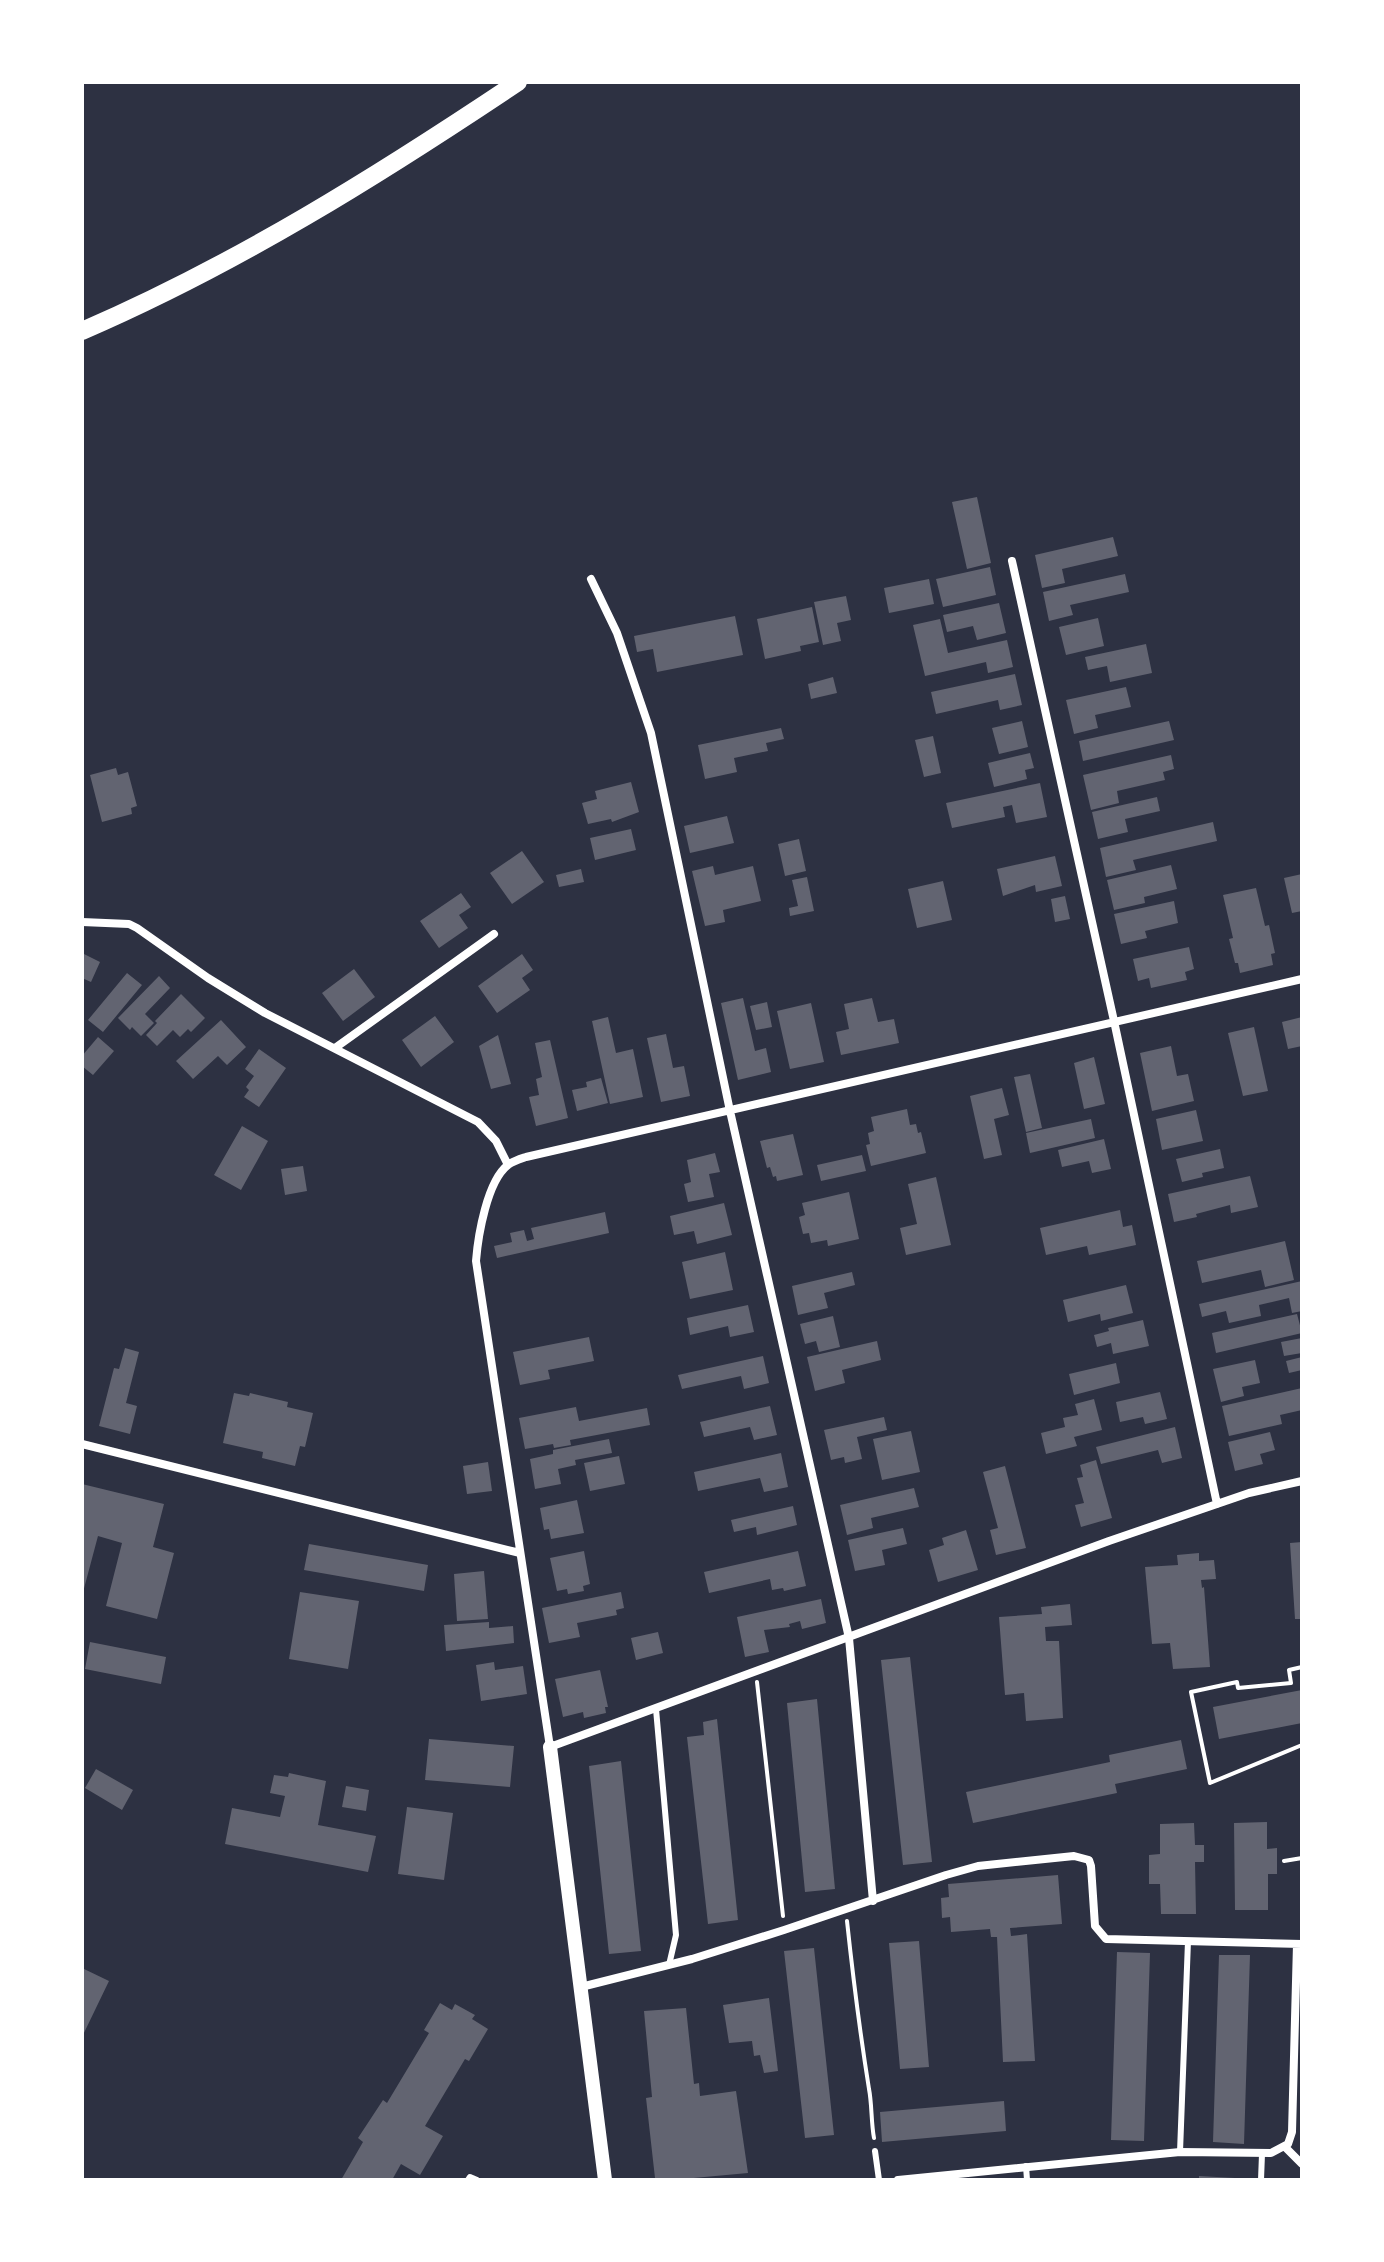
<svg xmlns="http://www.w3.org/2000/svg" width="1384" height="2262" font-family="'Noto Sans',sans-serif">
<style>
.building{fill:#626471}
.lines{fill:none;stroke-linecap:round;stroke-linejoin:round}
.path{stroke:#fff;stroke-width:4}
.service{stroke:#fff;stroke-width:6}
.minor{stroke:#fff;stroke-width:8}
.tertiary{stroke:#fff;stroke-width:14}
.trunk{stroke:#fff;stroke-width:18}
</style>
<rect width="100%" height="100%" fill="#2d3142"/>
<path class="building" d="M977,497L991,563L967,569L952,502Z
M1113,537L1118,556L1062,569L1065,583L1042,588L1035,555Z
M990,567L996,595L943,607L936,579Z
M1125,574L1129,592L1070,605L1073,615L1049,621L1043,592Z
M929,579L934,604L889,613L884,588Z
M846,596L851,620L837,623L841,641L823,645L814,602Z
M999,603L1006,633L977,640L973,626L947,632L943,615Z
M812,607L819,642L800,646L801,651L765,659L757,619Z
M735,616L743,655L657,672L653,649L637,652L634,636Z
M1098,618L1104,646L1066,655L1059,627Z
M940,619L948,653L1007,640L1013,667L988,673L986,662L925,676L913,625Z
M1146,644L1152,673L1110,682L1107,666L1088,670L1085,657Z
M1015,674L1022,705L1000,710L998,700L936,714L931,692Z
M833,677L837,693L811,699L808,684Z
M1126,687L1131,707L1095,715L1098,728L1074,734L1066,700Z
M1022,721L1028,747L999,754L992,728Z
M1169,721L1174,740L1083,761L1079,741Z
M781,728L784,739L766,743L768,751L734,758L737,772L705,779L698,745Z
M933,736L941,773L924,777L915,740Z
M1030,753L1034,768L1025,770L1027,779L994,787L988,763Z
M1171,755L1174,769L1163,772L1165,780L1117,791L1119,803L1091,810L1083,775Z
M116,768L118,775L128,772L137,806L131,808L132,814L102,822L90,775Z
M631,782L639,812L612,822L611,819L588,824L582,803L597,799L595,791Z
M1040,783L1047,817L1016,823L1012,805L1003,807L1005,817L952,828L946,803Z
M1157,797L1160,811L1125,819L1128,832L1098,839L1092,812Z
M727,816L734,843L690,853L684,826Z
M1213,822L1217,841L1133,860L1136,870L1106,877L1100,848Z
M631,829L636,850L595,860L590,838Z
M799,839L806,871L785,876L778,844Z
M522,851L544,882L512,904L490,873Z
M1055,856L1062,886L1036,892L1035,885L1003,896L997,869Z
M1171,865L1177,889L1144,897L1145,903L1114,910L1107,880Z
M713,866L715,875L753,866L761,901L723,910L725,922L705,926L692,871Z
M581,869L584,882L559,887L556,875Z
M1302,874V911L1292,913L1284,878Z
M807,877L814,911L790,916L789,908L798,906L792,880Z
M943,881L952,920L917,928L908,889Z
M1256,888L1265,926L1269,925L1275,953L1271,954L1273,965L1240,973L1238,963H1235L1229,939L1233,938L1223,895Z
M461,893L471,907L459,915L468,928L439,948L420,921Z
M1065,896L1070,919L1055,922L1051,899Z
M1174,901L1178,923L1145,931L1147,938L1121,944L1114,914Z
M1189,947L1194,969L1185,972L1187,980L1151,988L1149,978L1138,981L1133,959Z
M82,953L100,962L91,982L82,978Z
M522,954L533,970L522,978L530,990L497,1013L478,986Z
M354,969L375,997L343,1021L322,993Z
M127,973L142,985L103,1032L88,1020Z
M159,976L170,988L145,1014L154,1023L141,1036L132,1027L130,1030L118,1018Z
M181,994L205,1018L191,1032L188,1029L180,1037L173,1030L157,1046L146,1035L157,1023L155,1021Z
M743,998L755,1051L766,1048L771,1072L738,1080L721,1003Z
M872,998L878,1022L894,1019L899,1043L841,1055L836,1032L849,1029L844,1004Z
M767,1002L772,1027L756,1030L750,1006Z
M811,1003L824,1062L790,1069L777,1011Z
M435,1016L454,1042L421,1067L402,1040Z
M608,1017L616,1053L633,1049L643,1097L610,1104L592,1021Z
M1302,1017V1046L1288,1049L1282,1022Z
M221,1020L246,1047L227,1065L218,1056L193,1079L176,1061Z
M1254,1027L1268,1091L1243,1096L1228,1033Z
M666,1034L673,1068L684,1066L690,1096L661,1102L647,1038Z
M498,1035L511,1084L491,1089L479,1046Z
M98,1037L114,1051L93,1075L82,1066V1056Z
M550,1040L568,1118L536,1126L529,1097L539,1095L536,1079L542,1077L535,1043Z
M1171,1046L1177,1076L1188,1074L1194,1101L1152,1111L1140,1053Z
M259,1049L286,1068L259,1107L244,1097L249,1090L246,1087L254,1076L245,1069Z
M1094,1057L1105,1104L1084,1109L1074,1063Z
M1030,1074L1042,1128L1026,1132L1014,1077Z
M601,1078L608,1103L577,1111L572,1090L587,1087L586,1082Z
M1002,1088L1009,1115L994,1119L1002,1155L984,1159L970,1096Z
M907,1109L910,1125L916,1124L918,1133L921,1132L926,1153L871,1166L866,1145L870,1144L868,1133L874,1131L871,1117Z
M1196,1110L1203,1141L1162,1150L1156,1119Z
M1091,1119L1095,1138L1030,1153L1026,1133Z
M242,1126L268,1141L241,1190L214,1175Z
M793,1134L803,1175L777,1181L776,1176L773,1177L770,1167L767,1168L760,1141Z
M1104,1139L1111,1169L1092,1173L1089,1161L1062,1167L1058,1150Z
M1220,1149L1224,1168L1202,1173L1203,1177L1182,1182L1176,1159Z
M715,1153L720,1172L709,1174L714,1197L688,1202L684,1184L691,1182L687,1160Z
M862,1155L866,1171L821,1181L817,1165Z
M303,1166L307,1191L285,1195L281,1169Z
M1250,1176L1258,1207L1231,1213L1230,1205L1196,1214L1197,1217L1174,1222L1168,1194Z
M936,1177L951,1245L906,1255L900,1228L917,1224L908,1184Z
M849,1192L859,1239L828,1246L827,1240L811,1243L809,1233L803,1234L799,1217L805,1215L802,1203Z
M724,1203L732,1235L697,1244L694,1231L674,1235L670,1216Z
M1120,1210L1123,1227L1132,1225L1136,1245L1089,1255L1087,1246L1046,1255L1040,1228Z
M605,1212L609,1233L497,1258L494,1246L512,1242L510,1233L524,1230L527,1241L534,1239L531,1228Z
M1285,1241L1294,1280L1265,1287L1261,1270L1202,1283L1197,1261Z
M725,1252L733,1290L690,1299L682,1262Z
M852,1272L855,1285L824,1293L828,1308L798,1315L792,1286Z
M1302,1281V1311L1292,1313L1289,1298L1259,1305L1261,1316L1229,1323L1226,1311L1202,1317L1199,1304Z
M1126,1285L1133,1313L1101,1321L1100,1314L1068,1322L1063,1300Z
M748,1305L754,1332L730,1337L728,1326L690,1335L687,1318Z
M1297,1314L1302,1333L1216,1353L1212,1333Z
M833,1316L840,1347L819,1352L816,1341L805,1344L800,1324Z
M1143,1320L1149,1346L1113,1354L1111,1343L1097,1347L1094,1335L1109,1331L1108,1328Z
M589,1337L594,1361L548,1370L550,1379L520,1385L513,1352Z
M1302,1338V1353L1284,1356L1281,1342Z
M877,1341L881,1360L842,1370L845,1383L815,1391L807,1357Z
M125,1348L139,1352L126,1403L137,1406L130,1434L99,1426L114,1368L119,1369Z
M763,1356L769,1383L744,1389L741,1376L682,1389L678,1375Z
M1302,1357V1370L1289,1373L1286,1361Z
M1255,1360L1260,1383L1242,1387L1244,1396L1221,1402L1213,1369Z
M1116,1363L1120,1383L1074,1395L1069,1374Z
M1302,1388V1410L1280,1415L1282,1424L1229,1436L1222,1406Z
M1160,1392L1167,1419L1145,1424L1143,1417L1120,1422L1116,1402Z
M234,1393L249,1396L250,1393L288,1402L287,1407L313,1413L305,1447L300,1446L295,1466L262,1458L263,1452L223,1443Z
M1094,1399L1102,1430L1074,1437L1077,1446L1046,1454L1041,1433L1065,1427L1063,1418L1078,1415L1075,1404Z
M770,1406L777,1435L754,1440L750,1427L704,1437L700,1422Z
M576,1407L579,1421L647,1408L650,1425L570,1440L571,1445L554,1448L553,1444L525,1449L519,1418Z
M884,1417L887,1430L857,1437L862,1459L845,1463L844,1457L831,1460L824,1430Z
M1175,1427L1182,1458L1162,1463L1158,1450L1101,1464L1096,1447Z
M911,1431L920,1472L882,1480L873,1439Z
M1270,1432L1275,1450L1260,1454L1263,1464L1235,1471L1228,1442Z
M609,1439L612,1453L575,1460L576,1465L558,1469L561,1484L535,1489L530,1459L553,1454V1450Z
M781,1453L788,1487L764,1492L760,1478L698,1491L694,1472Z
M619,1456L625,1484L590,1491L584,1463Z
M1096,1460L1112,1518L1081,1527L1075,1505L1084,1503L1077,1478L1083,1477L1080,1465Z
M488,1462L492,1491L467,1494L463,1466Z
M1005,1466L1026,1548L996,1555L990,1530L998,1528L983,1472Z
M82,1484L164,1504L153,1547L174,1553L157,1619L106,1606L122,1543L98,1536L82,1596Z
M914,1488L919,1507L871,1518L873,1528L847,1535L840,1505Z
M577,1500L584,1533L551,1539L549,1529L544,1530L540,1508Z
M793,1506L797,1525L757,1535L756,1527L734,1532L731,1520Z
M903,1528L907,1544L882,1550L885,1565L855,1571L848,1540Z
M966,1530L978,1570L938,1582L929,1550L944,1545L942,1538Z
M1302,1542V1619H1295L1290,1543Z
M309,1544L428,1565L424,1591L304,1570Z
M584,1551L590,1584L583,1586L584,1591L568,1594L567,1589L557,1591L550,1558Z
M798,1551L806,1586L784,1591L783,1588L772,1590L770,1579L709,1593L704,1572Z
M1199,1553V1561L1214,1560L1216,1579L1201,1580L1202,1588L1204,1587L1210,1667L1173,1669L1170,1643L1152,1644L1145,1567L1178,1565L1177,1555Z
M484,1571L488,1619L457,1621L454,1574Z
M300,1592L359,1601L348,1669L289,1659Z
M621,1592L624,1608L616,1610L617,1615L577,1623L580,1637L549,1643L542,1608Z
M821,1599L826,1623L802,1629L800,1621L789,1624L790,1627L764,1630L769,1652L745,1657L737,1617Z
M1070,1604L1072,1625L1045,1627L1046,1641H1059L1063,1718L1026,1721L1024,1693L1005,1695L999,1617L1042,1614L1041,1607Z
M489,1622V1628L513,1626L514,1643L446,1651L444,1625Z
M658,1632L663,1653L636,1660L631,1638Z
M90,1642L166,1657L161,1684L85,1669Z
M910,1657L932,1862L903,1865L881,1660Z
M494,1662L495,1670L523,1666L527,1694L481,1701L476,1665Z
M600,1670L608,1707H605L606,1713L584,1718L583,1712L563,1717L555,1679Z
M1302,1690V1723L1219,1739L1213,1707Z
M817,1699L835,1889L805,1892L787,1703Z
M717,1719L738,1920L708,1924L687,1737L704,1735L703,1722Z
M429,1739L514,1746L510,1787L425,1780Z
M1181,1740L1187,1769L1115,1784L1117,1793L973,1823L966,1792L1110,1762L1109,1755Z
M621,1761L641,1951L609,1954L589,1766Z
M96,1769L133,1790L122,1810L85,1788Z
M289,1773L326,1781L318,1825L376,1836L368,1872L225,1844L232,1808L280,1817L285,1796L270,1793L274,1775L288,1777Z
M346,1786L369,1790L366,1811L342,1807Z
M407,1807L453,1813L444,1880L398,1874Z
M1267,1822V1849L1277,1848V1874H1268V1910H1235L1234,1823Z
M1194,1823L1195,1845H1204V1862H1195L1196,1914H1161L1160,1884H1149V1855L1160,1854V1824Z
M1058,1875L1062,1924L1010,1928L1011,1936L1027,1934L1035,2061L1003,2062L997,1937H991L990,1929L951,1932L950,1917L942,1918L941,1898L949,1897L948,1884Z
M919,1941L929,2067L900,2069L889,1943Z
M814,1948L834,2135L805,2138L784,1951Z
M1117,1952L1150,1953L1144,2141L1111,2140Z
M1219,1955H1250L1244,2144L1213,2142Z
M82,1968L109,1981L82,2037Z
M769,1998L778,2071L764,2073L760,2055L754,2056L752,2041L729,2043L723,2005Z
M440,2003L452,2010L455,2004L475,2015L472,2019L488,2029L469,2061L465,2059L425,2126L443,2136L420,2175L401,2164L392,2180H341L363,2142L358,2138L383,2100L387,2103L429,2033L424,2030Z
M686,2008L694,2084L699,2083L700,2096L736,2091L748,2173L672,2180L655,2178L646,2098L652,2097L644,2011Z
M1004,2101L1006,2131L882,2142L880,2112Z
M1199,2176L1235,2178V2180H1199Z"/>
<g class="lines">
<path class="path" d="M1302,1667L1289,1670L1291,1683L1238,1688L1237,1682L1191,1692L1210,1783L1302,1745
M757,1682L783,1916
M1284,1861L1302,1858
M847,1921C853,1977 860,2033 869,2089C872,2104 871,2122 874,2138"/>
<path class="service" d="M656,1709L676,1935L669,1965
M875,2151L879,2180
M1180,2152L1188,1941
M1026,2166L1027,2180
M468,2180L470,2177L477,2180
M1261,2180L1262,2154"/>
<path class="minor" d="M1012,561L1114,1021L1217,1504
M591,579L617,633L651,733L730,1111L849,1638L873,1901
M82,922L129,924L137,928L208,978L265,1013L478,1122L496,1141L508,1165
M1302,979L526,1157C520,1159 513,1161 508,1165C487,1181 478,1236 476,1261L550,1747L1109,1541L1249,1493L1302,1481
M335,1048L494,934
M82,1444L520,1553
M581,1987L692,1959L784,1930L946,1875L978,1866L1074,1856L1089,1860L1091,1866L1095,1926L1106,1939L1302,1944
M1285,2147L1302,2164
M898,2180L1180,2152L1271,2153L1288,2144L1292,2132L1297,1944"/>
<path class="tertiary" d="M550,1747L605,2180"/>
<path class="trunk" d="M82,331C237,264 379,175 518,82"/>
</g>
<rect width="1384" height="2262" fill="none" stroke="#ffffff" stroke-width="168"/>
</svg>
